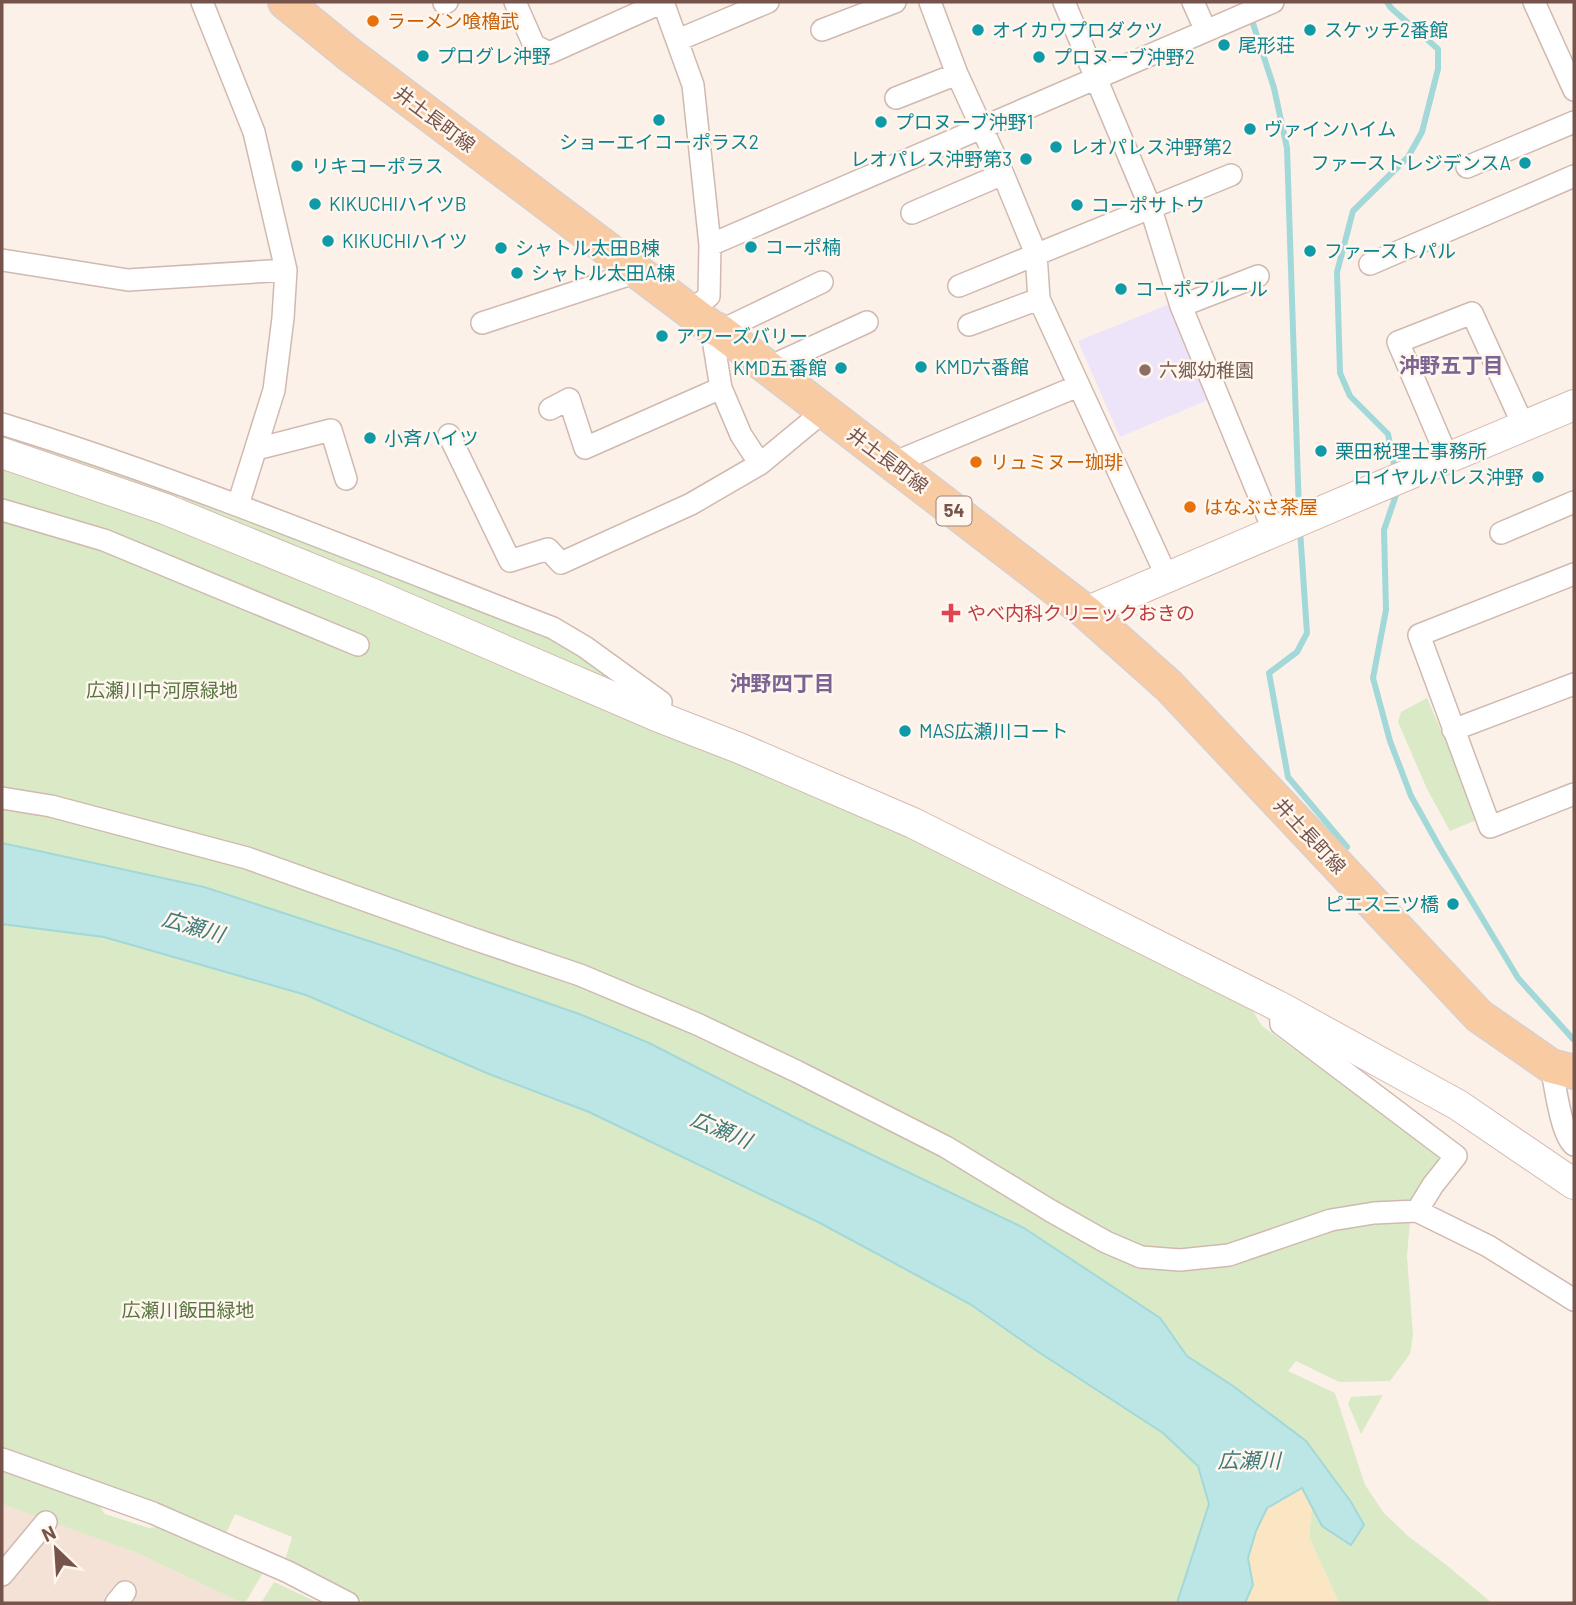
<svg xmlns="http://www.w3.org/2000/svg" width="1576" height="1605" font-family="Barlow,'Noto Sans JP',sans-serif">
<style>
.residential{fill:#f4e2d6}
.education{fill:#eee4f9}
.green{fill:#daeac6}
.sand{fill:#fbe6c3}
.water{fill:#bce6e6;stroke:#a2d8d8;stroke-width:2}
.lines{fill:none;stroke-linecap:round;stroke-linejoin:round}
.stream{stroke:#a2d8d8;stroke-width:6}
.street-casing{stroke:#d0b9b0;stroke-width:24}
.secondary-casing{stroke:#d6bab0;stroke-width:32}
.primary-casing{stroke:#d9cfcd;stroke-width:36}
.street{stroke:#fff;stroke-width:21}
.secondary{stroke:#fff;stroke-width:30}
.primary{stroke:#f9cba2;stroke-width:33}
.food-dot{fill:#e8710a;stroke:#fff6ee;stroke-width:2.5}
.culture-dot{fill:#0f9aa8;stroke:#fff6ee;stroke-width:2.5}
.education-dot{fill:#8d6e63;stroke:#fff6ee;stroke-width:2.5}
.health-dot{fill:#e0444e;stroke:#fff6ee;stroke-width:2.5}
.labels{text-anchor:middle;stroke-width:5;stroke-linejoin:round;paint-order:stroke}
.shield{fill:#fff6ee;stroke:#9f857d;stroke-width:2}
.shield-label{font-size:18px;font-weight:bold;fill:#76544c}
.food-label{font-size:19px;fill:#c56008;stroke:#fff6ee;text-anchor:start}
.culture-label{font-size:19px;fill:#0d838f;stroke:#fff6ee;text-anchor:start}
.street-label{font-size:19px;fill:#76544c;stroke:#fff6ee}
.education-label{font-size:19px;fill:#785e54;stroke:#fff6ee;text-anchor:start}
.health-label{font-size:19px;fill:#be3a42;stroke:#fff6ee;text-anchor:start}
.park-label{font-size:19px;fill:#587641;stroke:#fff6ee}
.neighbourhood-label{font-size:21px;font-weight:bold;fill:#7b6492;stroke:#fff6ee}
.water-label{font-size:21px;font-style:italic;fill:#407b7b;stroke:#fff6ee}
</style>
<rect width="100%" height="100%" fill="#fcf1e8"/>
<path class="residential" d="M2,1504L43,1518L2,1568Z
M54,1522L135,1552L242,1603H2V1582Z"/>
<path class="education" d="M1172,303L1210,399L1120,437L1078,341Z"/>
<path class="green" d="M2,426L182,488L174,505L2,445Z
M2,463L138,509L875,817L1247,1001L1262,1026L1442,1157L1406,1206L1387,1224L1410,1221L1407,1256L1413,1335L1410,1354L1390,1381L1339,1382L1296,1361L1288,1371L1335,1393L1365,1485L1384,1513L1408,1536L1444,1563L1492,1603H1339L1309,1537L1312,1506L1322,1526L1350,1545L1364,1525L1306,1441L1233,1386L1187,1356L1160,1318L1024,1228L806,1123L649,1043L582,1015L390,948L204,887L2,843Z
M186,491L548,634L614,681L632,696L179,507Z
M1427,698L1479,819L1450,831L1427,789L1398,722L1401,712Z
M2,924L104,937L306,995L489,1074L589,1112L820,1223L970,1304L1037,1351L1163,1433L1198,1467L1210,1504L1177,1603H366L323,1581L284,1563L292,1537L235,1514L224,1538L2,1450Z
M1383,1395L1361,1434L1348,1404L1351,1397Z
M2,1466L95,1499L105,1514L149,1528L162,1526L264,1571L245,1603H242L135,1552L2,1504Z
M274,1582L319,1603H261Z"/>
<path class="sand" d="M1303,1488L1312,1506L1309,1537L1339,1603H1245L1253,1585L1248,1558L1256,1531L1267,1508Z"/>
<path class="water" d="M2,843L204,887L390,948L582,1015L649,1043L806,1123L1024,1228L1160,1318L1187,1356L1233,1386L1306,1441L1351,1502L1364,1525L1351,1545L1322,1526L1302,1488L1267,1508L1256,1531L1248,1558L1253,1585L1245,1603H1177L1209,1504L1198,1466L1163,1433L1037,1351L970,1304L820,1223L589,1112L489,1074L306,995L104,937L2,924Z"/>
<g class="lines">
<path class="stream" d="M1246,2L1274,88L1287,148L1299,512
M1387,2L1391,8L1438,49V69L1422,132L1408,157L1353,211L1337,272L1340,373L1350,396L1388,434L1395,470
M1396,488V495L1384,530L1386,610L1373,678L1390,741L1411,796L1440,848L1518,978L1573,1039
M1300,530L1307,633L1297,652L1269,673L1288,777L1347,847"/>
<defs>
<path id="street" d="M202,2L254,132L286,270L283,318L274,390L238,505
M515,2L534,45L549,53L663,2
M663,2L693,85L710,245L709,296L691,311
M930,2L957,74L1003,174L1036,254L1039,299L1167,577
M1064,2L1151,209L1181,306L1274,532
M1193,2L1206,31
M1534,2L1574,90
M444,3L447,2
M822,30L895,2
M678,40L768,2
M896,98L957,74
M1467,167L1574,122
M912,213L1003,174
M710,245L1273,2
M2,260L128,280L286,270
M1370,264L1574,176
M959,286L1231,175
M1181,306L1258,276
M482,323L637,272
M969,325L1039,299
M711,327L721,388
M720,331L822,282
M767,368L867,322
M550,409L569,399L585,448L721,388L741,435L760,464
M2,424C189,482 370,557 553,628L585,647L661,702L659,717
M449,435L510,561L548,549L561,563L691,504L760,464L824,411
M256,449L331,430L346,479
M1448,459L1398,342L1472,313L1524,427
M893,463L1078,386
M2,510L104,540L358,645
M1501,533L1574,502
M1574,574L1419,635L1490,827L1574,794
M1453,730L1574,684
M2,798L51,806L247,858L468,937L580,975L697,1024L796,1071L946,1147L1051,1211L1106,1242L1141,1257L1180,1260L1229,1255L1331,1220L1374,1213L1417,1211L1488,1246L1574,1300
M1280,1007L1281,1024L1456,1156L1433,1185L1417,1211
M1551,1066C1555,1084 1561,1135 1574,1145
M2,1459L153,1513L288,1572L348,1603
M2,1575L46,1522
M116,1603L125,1592"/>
<path id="secondary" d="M2,453L165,509L373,594L659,717L739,748L913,823L1280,1007L1458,1105L1574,1184
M1086,612L1388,483L1574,405"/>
<path id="primary" d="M285,2L350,55L711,327L720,331L1086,612L1169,686L1479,1016L1551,1066L1574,1072"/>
</defs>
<use href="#street" class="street-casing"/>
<use href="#secondary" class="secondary-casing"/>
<use href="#primary" class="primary-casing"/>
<use href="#street" class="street"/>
<use href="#secondary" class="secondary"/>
<use href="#primary" class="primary"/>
</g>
<g class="food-dot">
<circle cx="373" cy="21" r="7"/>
<circle cx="976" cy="462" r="7"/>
<circle cx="1190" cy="507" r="7"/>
</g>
<g class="culture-dot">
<circle cx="978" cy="30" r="7"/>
<circle cx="1310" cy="30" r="7"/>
<circle cx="1224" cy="45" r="7"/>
<circle cx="423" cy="56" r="7"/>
<circle cx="1039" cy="57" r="7"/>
<circle cx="659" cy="120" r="7"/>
<circle cx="881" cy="122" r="7"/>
<circle cx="1250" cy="129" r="7"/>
<circle cx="1056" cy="147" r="7"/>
<circle cx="1026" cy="159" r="7"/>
<circle cx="1525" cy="163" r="7"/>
<circle cx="297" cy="166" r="7"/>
<circle cx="315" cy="204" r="7"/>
<circle cx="1077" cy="205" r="7"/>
<circle cx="328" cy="241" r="7"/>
<circle cx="751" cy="247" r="7"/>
<circle cx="501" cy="248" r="7"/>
<circle cx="1310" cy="251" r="7"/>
<circle cx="517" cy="273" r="7"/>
<circle cx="1121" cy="289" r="7"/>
<circle cx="662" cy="336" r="7"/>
<circle cx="921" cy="367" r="7"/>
<circle cx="841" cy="368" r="7"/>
<circle cx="370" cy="438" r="7"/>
<circle cx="1321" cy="451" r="7"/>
<circle cx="1538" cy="477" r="7"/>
<circle cx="905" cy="731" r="7"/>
<circle cx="1453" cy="904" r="7"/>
</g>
<circle class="education-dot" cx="1145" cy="370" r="7"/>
<path class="health-dot" d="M947.5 602.5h7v7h7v7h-7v7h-7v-7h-7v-7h7z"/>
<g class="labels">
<rect class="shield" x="936.5" y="496.5" width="35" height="29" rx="5"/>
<g class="shield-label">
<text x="954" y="517">54</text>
</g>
<g class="food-label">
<text x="387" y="28">ラーメン喰櫓武</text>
<text x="990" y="469">リュミヌー珈琲</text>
<text x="1204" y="514">はなぶさ茶屋</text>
</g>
<g class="culture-label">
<text x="992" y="37">オイカワプロダクツ</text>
<text x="1324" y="37">スケッチ2番館</text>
<text x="1238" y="52">尾形荘</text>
<text x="437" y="63">プログレ沖野</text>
<text x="1053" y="64">プロヌーブ沖野2</text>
<text x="895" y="129">プロヌーブ沖野1</text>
<text x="1264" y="136">ヴァインハイム</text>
<text x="659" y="149" text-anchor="middle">ショーエイコーポラス2</text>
<text x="1070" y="154">レオパレス沖野第2</text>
<text x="1012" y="166" text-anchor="end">レオパレス沖野第3</text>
<text x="1511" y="170" text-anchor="end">ファーストレジデンスA</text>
<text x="311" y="173">リキコーポラス</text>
<text x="329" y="211">KIKUCHIハイツB</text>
<text x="1091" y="212">コーポサトウ</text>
<text x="342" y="248">KIKUCHIハイツ</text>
<text x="765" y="254">コーポ楠</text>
<text x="515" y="255">シャトル太田B棟</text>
<text x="1324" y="258">ファーストパル</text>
<text x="531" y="280">シャトル太田A棟</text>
<text x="1135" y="296">コーポフルール</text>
<text x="676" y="343">アワーズバリー</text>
<text x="935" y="374">KMD六番館</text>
<text x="827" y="375" text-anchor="end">KMD五番館</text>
<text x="384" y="445">小斉ハイツ</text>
<text x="1335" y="458">栗田税理士事務所</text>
<text x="1524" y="484" text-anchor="end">ロイヤルパレス沖野</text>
<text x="919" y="738">MAS広瀬川コート</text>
<text x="1439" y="911" text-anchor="end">ピエス三ツ橋</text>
</g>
<g class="street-label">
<text transform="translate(435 119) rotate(37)" y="7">井土長町線</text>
<text transform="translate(888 460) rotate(37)" y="7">井土長町線</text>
<text transform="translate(1310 836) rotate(47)" y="7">井土長町線</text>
</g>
<g class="education-label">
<text x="1159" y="377">六郷幼稚園</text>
</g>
<g class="health-label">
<text x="967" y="620">やべ内科クリニックおきの</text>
</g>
<g class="park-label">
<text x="162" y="697">広瀬川中河原緑地</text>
<text x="188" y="1317">広瀬川飯田緑地</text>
</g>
<g class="neighbourhood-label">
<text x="1451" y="373">沖野五丁目</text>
<text x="782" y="691">沖野四丁目</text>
</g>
<g class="water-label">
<text transform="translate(193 927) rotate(16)" y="7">広瀬川</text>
<text transform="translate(721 1130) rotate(23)" y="7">広瀬川</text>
<text x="1249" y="1468">広瀬川</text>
</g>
</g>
<rect width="1576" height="1605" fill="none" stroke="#76544c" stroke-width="7"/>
<g transform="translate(56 1549) rotate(335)" stroke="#fff6ee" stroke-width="5" paint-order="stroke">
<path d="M0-5L12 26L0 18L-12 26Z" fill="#76544c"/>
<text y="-10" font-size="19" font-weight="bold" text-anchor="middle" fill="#76544c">N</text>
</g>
</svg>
